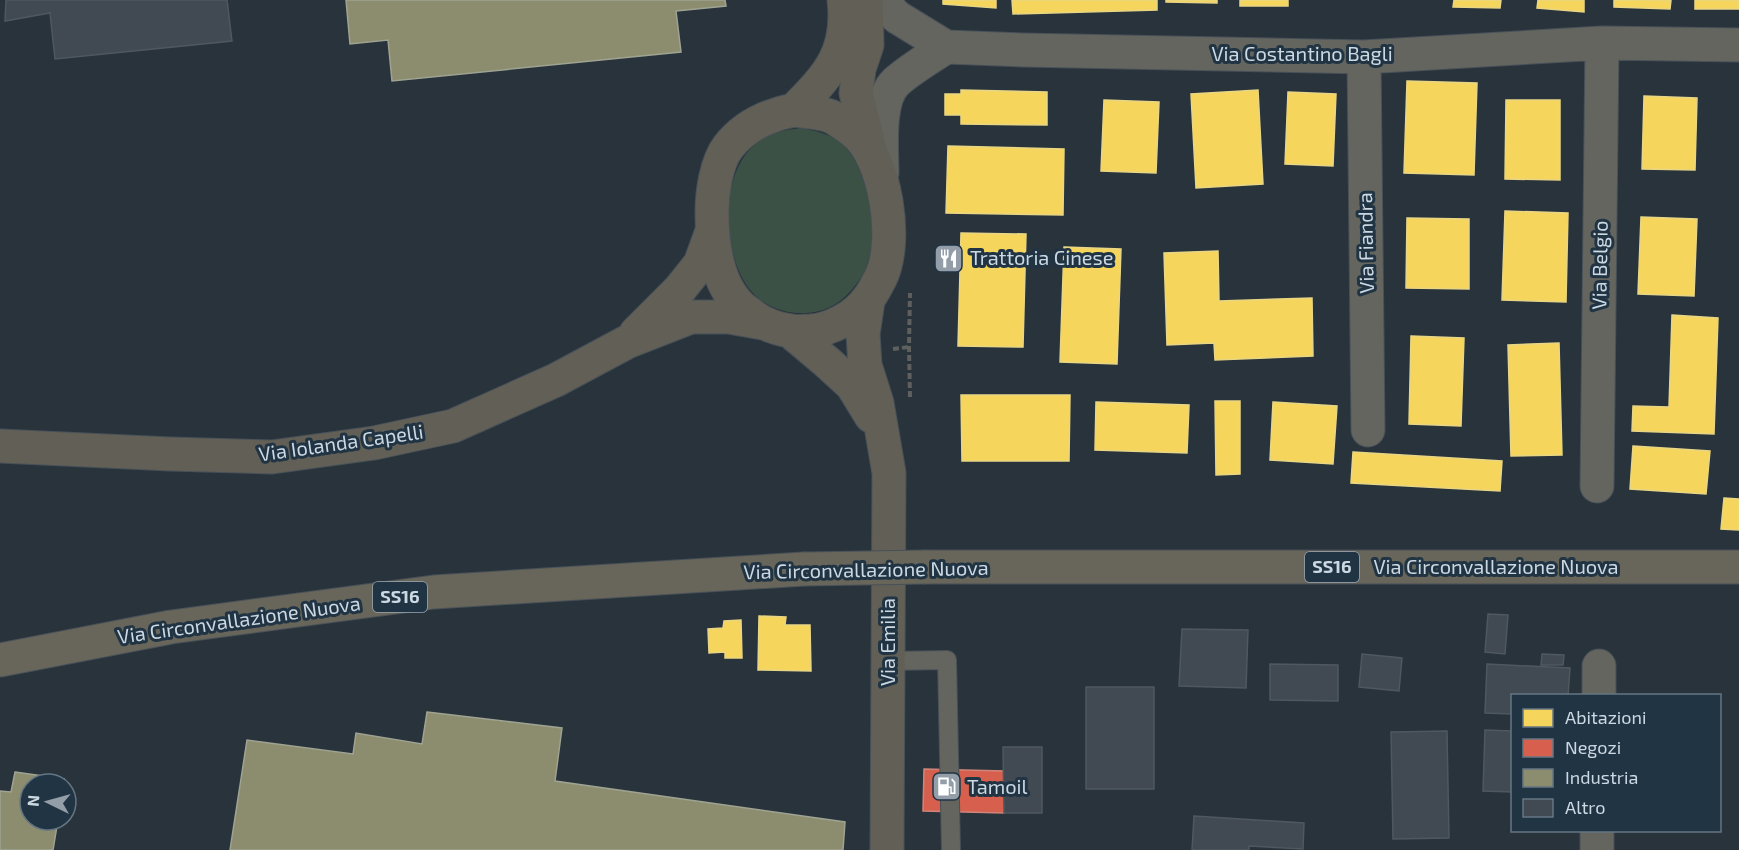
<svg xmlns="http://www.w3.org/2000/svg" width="1739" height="850" font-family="'Exo 2',sans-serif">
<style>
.green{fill:#3c5146}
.homes{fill:#f6d55c;stroke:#e9d684;stroke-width:1.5}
.shops{fill:#d6604d;stroke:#d3847a;stroke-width:1.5}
.industry{fill:#8c8c6e;stroke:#9fa391;stroke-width:1.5}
.building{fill:#414a52;stroke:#4f585f;stroke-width:1.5}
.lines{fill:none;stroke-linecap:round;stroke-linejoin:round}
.service-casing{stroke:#485158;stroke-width:20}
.minor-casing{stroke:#485158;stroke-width:35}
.secondary-casing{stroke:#485158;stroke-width:35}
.primary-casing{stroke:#485158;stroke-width:35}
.path{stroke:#5e605e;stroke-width:4;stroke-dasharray:6 3;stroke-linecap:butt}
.service{stroke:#64655f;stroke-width:18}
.minor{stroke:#64655f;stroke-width:33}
.secondary{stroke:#615f56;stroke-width:33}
.primary{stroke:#68655a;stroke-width:33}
.primary-bridge-casing{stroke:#485158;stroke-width:35;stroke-linecap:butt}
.primary-bridge{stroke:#68655a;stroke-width:33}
.labels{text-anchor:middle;stroke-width:6;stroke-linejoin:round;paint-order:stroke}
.shield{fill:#213444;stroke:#99a7b3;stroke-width:1.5}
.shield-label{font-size:18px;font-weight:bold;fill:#ccd8e2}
.street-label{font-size:20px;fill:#ccd8e2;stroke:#213444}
.poi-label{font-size:20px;fill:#ccd8e2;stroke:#213444;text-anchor:start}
</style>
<rect width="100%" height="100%" fill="#29333c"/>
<path class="green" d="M801,128C816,131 831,134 843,145C870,170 881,243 863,274C849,297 832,312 805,313C786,314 765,307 752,292C721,257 718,171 758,142C771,132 786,130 801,128Z"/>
<path class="homes" d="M943,0H996V8L943,4Z
M1012,0H1157V10L1013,14Z
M1166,0H1217V3L1166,2Z
M1240,0H1288V6H1240Z
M1454,0H1501L1500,8L1453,7Z
M1538,0H1584V12L1537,8Z
M1614,0H1671L1670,9L1614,7Z
M1695,0H1739V9H1695Z
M1407,81L1477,83L1474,175L1404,173Z
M961,90L1047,92V125L961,124V115H945V94H961Z
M1258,90L1263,184L1196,188L1191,94Z
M1288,92L1336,94L1333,166L1285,164Z
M1644,96L1697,98L1695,170L1642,169Z
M1104,100L1159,102L1156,173L1101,171Z
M1506,100H1560V180L1505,179Z
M948,146L1064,149L1063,215L946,213Z
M1505,211L1568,213L1566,302L1502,300Z
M1641,217L1697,219L1694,296L1638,294Z
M1407,218L1469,219V289L1406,288Z
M961,233L1026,234L1023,347L958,346Z
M1064,247L1121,249L1117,364L1060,362Z
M1218,251L1219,301L1312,298L1313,356L1215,360L1214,343L1167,345L1164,253Z
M1672,315L1718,318L1714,434L1632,431L1633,406L1669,407Z
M1411,336L1464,338L1461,426L1409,424Z
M1559,343L1562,455L1511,456L1508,345Z
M961,395H1070L1069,461H962Z
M1215,401H1240V474L1216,475Z
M1096,402L1189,405L1187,453L1095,450Z
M1273,402L1337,406L1333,464L1270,460Z
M1633,446L1710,451L1706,494L1630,489Z
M1353,452L1502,461L1500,491L1351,483Z
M1724,498L1739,499V530L1721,529Z
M759,616L786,617L785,625H810L811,671L758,670Z
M741,620L742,658H725V652L709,653L708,629L723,628L724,621Z"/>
<path class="shops" d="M924,769L1005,771L1004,813L923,811Z"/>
<path class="industry" d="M346,0H725L726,6L676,11L681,52L392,81L388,40L350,44Z
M427,712L562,728L555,781L845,822L843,850H230L247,740L353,754L356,733L422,744Z
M15,772L64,779L63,784H30V820H58L53,850H0V791L11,792Z"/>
<path class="building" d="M6,0H227L232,41L55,59L50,13L5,21Z
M1488,614L1508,615L1505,654L1485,652Z
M1182,629L1248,630L1246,688L1179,686Z
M1362,654L1402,658L1399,691L1359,687Z
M1542,654L1564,655L1563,665H1541Z
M1270,664L1338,665V701L1270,700Z
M1487,664L1570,668L1568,696H1512V714L1485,713Z
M1086,687H1154V789H1086Z
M1485,730L1512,731V792L1483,791Z
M1447,731L1449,838L1393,839L1391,732Z
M1003,747H1042V813H1004Z
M1194,816L1304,823L1303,849L1249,846V850H1192Z"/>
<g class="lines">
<defs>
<path id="service" d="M888,661L947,660L951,850"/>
<path id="minor" d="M880,0L897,17L946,47L1023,50L1364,57L1602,43L1739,45
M1364,57L1368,430
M882,173C882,148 877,100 896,82C909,70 931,57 946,47
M1597,486L1602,43
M1599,696V666
M1597,850V830"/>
<path id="secondary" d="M866,0L867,45L859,69L856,93L870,150
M794,110C805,112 819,112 830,116C837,119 846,126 853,131C886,156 899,243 880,279C876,286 873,293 868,299C856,316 831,330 810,331C804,331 798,332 792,331C779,330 764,324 754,317C750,313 744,310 740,306C716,282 712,244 712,212C712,193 716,163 728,147C745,125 768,115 794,110Z
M794,110C829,75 850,52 844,0
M868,301L863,334L865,365L877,403L889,473L887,850
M790,331L828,363L852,385L871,416
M636,333L680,289L700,264L712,231
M0,446L170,454L272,457L374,443L453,426L556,380L627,342L691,317H729L763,323"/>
<path id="primary" d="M926,567H1739
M0,660L171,627L434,592L804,569"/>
</defs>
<use href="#service" class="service-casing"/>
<use href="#minor" class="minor-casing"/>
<use href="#secondary" class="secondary-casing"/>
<use href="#primary" class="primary-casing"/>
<path class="path" d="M893,349L909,347
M910,397L909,347L910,293"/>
<use href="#service" class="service"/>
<use href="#minor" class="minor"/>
<use href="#secondary" class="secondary"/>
<use href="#primary" class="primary"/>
<defs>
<path id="primary-bridge" d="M804,569L926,567"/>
</defs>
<use href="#primary-bridge" class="primary-bridge-casing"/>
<use href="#primary-bridge" class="primary-bridge"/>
</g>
<defs>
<symbol id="restaurant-square" viewBox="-11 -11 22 22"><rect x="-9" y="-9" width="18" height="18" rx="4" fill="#939ea8" stroke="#213444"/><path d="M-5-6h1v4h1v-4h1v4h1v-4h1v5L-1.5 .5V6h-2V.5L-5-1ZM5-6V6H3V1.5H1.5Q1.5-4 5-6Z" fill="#fff"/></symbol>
<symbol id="fuel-square" viewBox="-11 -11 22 22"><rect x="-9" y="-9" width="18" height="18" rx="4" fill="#939ea8" stroke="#213444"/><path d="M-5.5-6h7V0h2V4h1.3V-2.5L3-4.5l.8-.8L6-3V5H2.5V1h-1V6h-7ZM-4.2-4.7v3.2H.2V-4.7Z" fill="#fff"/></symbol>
</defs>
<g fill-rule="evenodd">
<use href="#restaurant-square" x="932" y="242" width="33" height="33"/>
<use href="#fuel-square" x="930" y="770" width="33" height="33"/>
</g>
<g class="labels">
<g class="shield">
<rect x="1305" y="552" width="54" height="30" rx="4.5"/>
<rect x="373" y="582" width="54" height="30" rx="4.5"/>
</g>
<g class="shield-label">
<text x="1332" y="573">SS16</text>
<text x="400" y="603">SS16</text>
</g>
<g class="street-label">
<text x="1302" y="61">Via Costantino Bagli</text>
<text transform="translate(1366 243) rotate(-91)" y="7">Via Fiandra</text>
<text transform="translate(1600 265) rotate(-89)" y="7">Via Belgio</text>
<text transform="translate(341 443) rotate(-8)" y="7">Via Iolanda Capelli</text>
<text x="1496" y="574">Via Circonvallazione Nuova</text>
<text transform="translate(866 570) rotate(-1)" y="7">Via Circonvallazione Nuova</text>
<text transform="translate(239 620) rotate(-8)" y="7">Via Circonvallazione Nuova</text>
<text transform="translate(888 642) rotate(-90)" y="7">Via Emilia</text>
</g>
<g class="poi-label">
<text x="970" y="265">Trattoria Cinese</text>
<text x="967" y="794">Tamoil</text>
</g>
</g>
<rect x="1511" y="694" width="210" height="138" fill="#213444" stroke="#657683" stroke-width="1.5"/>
<rect x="1523" y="709" width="30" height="18" fill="#f6d55c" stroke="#657683" stroke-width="1.5"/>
<text x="1565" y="724" font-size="18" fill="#ccd8e2">Abitazioni</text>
<rect x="1523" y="739" width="30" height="18" fill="#d6604d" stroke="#657683" stroke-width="1.5"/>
<text x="1565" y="754" font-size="18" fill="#ccd8e2">Negozi</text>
<rect x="1523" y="769" width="30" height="18" fill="#8c8c6e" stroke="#657683" stroke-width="1.5"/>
<text x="1565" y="784" font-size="18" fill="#ccd8e2">Industria</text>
<rect x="1523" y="799" width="30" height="18" fill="#414a52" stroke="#657683" stroke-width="1.5"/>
<text x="1565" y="814" font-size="18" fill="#ccd8e2">Altro</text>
<g transform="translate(48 802) rotate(275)"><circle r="28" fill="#213444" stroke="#657683" stroke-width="1.5"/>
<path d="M0-4.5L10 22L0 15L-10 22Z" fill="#939ea8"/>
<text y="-9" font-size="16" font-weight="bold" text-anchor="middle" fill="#ccd8e2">N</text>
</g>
</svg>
